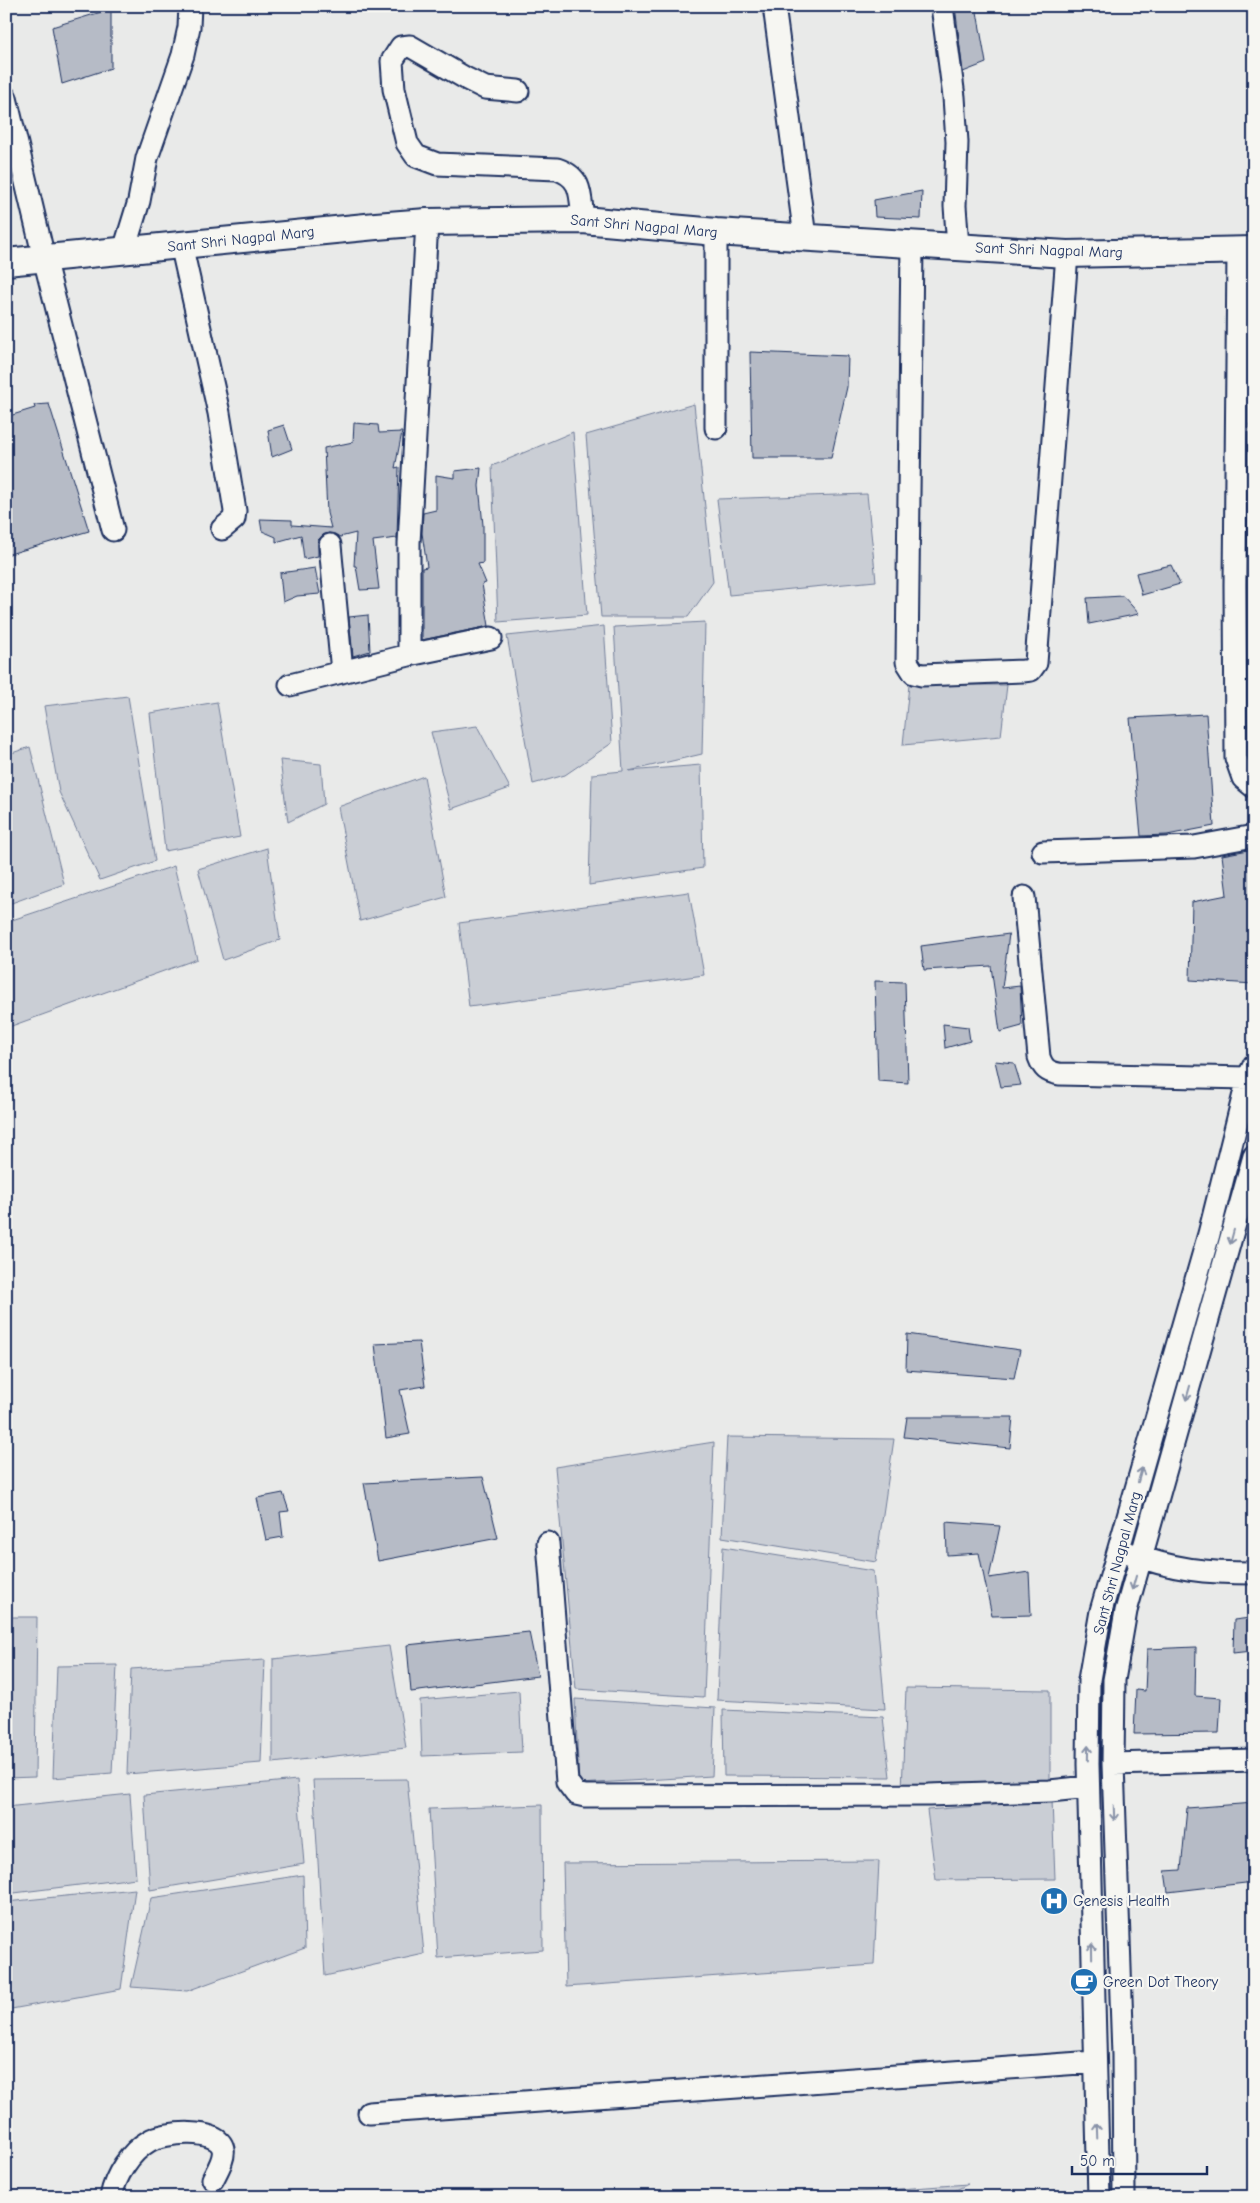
<svg xmlns="http://www.w3.org/2000/svg" width="1260" height="2203" font-family="'Comic Neue',sans-serif">
<style>
.green{fill:#caced5;stroke:#727e9a}
.building{fill:#b6bbc6;stroke:#1b2f5e}
.lines{fill:none;stroke-linecap:round;stroke-linejoin:round}
.minor-casing{stroke:#1b2f5e;stroke-width:25}
.major-casing{stroke:#1b2f5e;stroke-width:30}
.minor{stroke:#f6f6f2;stroke-width:21}
.major{stroke:#f6f6f2;stroke-width:26}
.oneway{stroke:#8892a8}
.labels{text-anchor:middle;stroke-width:4.5;stroke-linejoin:round;paint-order:stroke}
.street-label{font-size:15px;fill:#1b2f5e;stroke:#f6f6f2}
.poi-label{font-size:15px;fill:#1b2f5e;stroke:#f6f6f2;text-anchor:start}
</style>
<rect width="100%" height="100%" fill="#e9eae9"/>
<filter id="ink" filterUnits="userSpaceOnUse"><feTurbulence type="fractalNoise" baseFrequency=".02" numOctaves="2"/><feDisplacementMap in="SourceGraphic" scale="10" xChannelSelector="R" yChannelSelector="G"/><feConvolveMatrix kernelMatrix="1 2 1 2 8 2 1 2 1" color-interpolation-filters="sRGB"/></filter>
<g filter="url(#ink)">
<path class="green" d="M694,404L713,582L688,617H601L586,435Z
M573,432L587,615L498,622L492,466Z
M867,494L876,581L729,595L717,499Z
M705,622L702,754L629,771L701,765L703,868L589,885L592,774L623,771L614,627Z
M604,626L612,743L565,775L533,784L507,636Z
M909,685H1007L1001,736L903,745Z
M128,696L155,861L100,880L59,792L44,706Z
M217,702L240,837L165,851L150,713Z
M477,726L510,788L451,809L431,732Z
M30,747L64,884L6,905V755Z
M280,760L321,764L324,804L288,822Z
M424,776L446,897L360,921L338,807Z
M267,848L280,940L223,960L198,869Z
M174,866L197,959L6,1028V922Z
M689,892L704,975L469,1007L459,923Z
M727,1437L894,1439L876,1562L722,1537Z
M714,1442L704,1697L576,1689L555,1467Z
M723,1547L873,1571L885,1709L717,1700Z
M6,1617H37L35,1777L6,1778Z
M389,1646L406,1748L273,1763V1659Z
M265,1660L261,1763L127,1774L131,1669Z
M117,1665L112,1773L53,1778L57,1666Z
M906,1688L1050,1690V1790L902,1791Z
M519,1691L522,1752L422,1756L420,1700Z
M575,1699L715,1708L712,1776L579,1784Z
M723,1710L883,1717L890,1777L724,1776Z
M407,1779L424,1954L325,1976L313,1780Z
M297,1780L304,1864L150,1890L144,1795Z
M130,1794L136,1878L6,1894V1807Z
M1052,1800L1055,1879L936,1880L927,1810Z
M542,1805L543,1950L438,1958L429,1809Z
M879,1861L874,1965L566,1987L563,1863Z
M303,1875L305,1948L187,1991L131,1987L151,1898Z
M135,1889L121,1989L6,2010V1902Z
M968,2184L942,2197H817V2195Z"/>
<path class="building" d="M955,6H976L986,63L963,72Z
M111,9V68L62,84L52,27Z
M922,191L921,219L875,217L874,200Z
M750,352L848,356L847,387L831,458H752Z
M49,404L89,531L6,555V417L35,408L34,405Z
M354,423L378,425L379,433L402,432L395,468L399,467L397,538L373,541L379,589L360,590L356,566H354L356,533L340,537L329,533L323,535L318,540V556L304,559L301,535L276,542V537L262,531L260,519L292,520V525L331,528L327,513L324,448L353,442Z
M1249,424L1254,425V510H1248Z
M284,425L292,449L272,457L268,430Z
M481,468L479,486L483,525V563L478,564L486,583L482,584L489,626L422,640V568L427,567L422,533L423,513L436,510V475L455,478V471Z
M1171,565L1180,584L1142,595L1136,573Z
M315,568L320,594L297,596L283,602L280,573Z
M1123,596L1139,614L1089,624L1087,598Z
M368,615L370,651L353,656L349,617Z
M1206,714L1214,826L1167,835L1141,836L1130,718Z
M1254,849V984L1190,980L1192,902L1227,895L1222,855Z
M1009,934L1002,988L1020,986L1022,1026L1000,1032L991,966L924,970L921,946Z
M875,981L905,982L908,1083L878,1081Z
M943,1024L968,1027L970,1041L945,1048Z
M995,1061L1014,1063L1021,1085L1001,1087Z
M907,1334L1020,1350L1014,1378L906,1370Z
M419,1342L425,1386L400,1390L410,1434L386,1438L375,1344Z
M907,1417H1013L1010,1448L904,1437Z
M483,1477L498,1538L378,1561L364,1483Z
M283,1493L289,1511L280,1512L283,1537L266,1540L257,1498Z
M946,1522L1000,1526L989,1578L1029,1572L1031,1615L992,1616L979,1553L947,1555Z
M1250,1618L1251,1651L1233,1653L1234,1620Z
M529,1632L538,1676L411,1692L407,1645Z
M1196,1647L1195,1696L1221,1698L1219,1733L1134,1734L1136,1690L1145,1691L1147,1649Z
M1254,1803V1882L1168,1892L1165,1871L1181,1870L1187,1808Z"/>
<g class="lines">
<defs>
<path id="minor" d="M774,6L805,237
M942,6L954,97L957,142L955,206L958,247
M518,91L485,88L467,79L410,46L401,47L392,61L394,89L407,143L416,156L437,164L557,169C583,178 580,195 583,220
M6,98L44,258L113,530
M181,244L219,413L235,511L234,519L222,529
M912,245L907,662L914,673L922,675L1023,671L1031,670L1036,663L1067,254
M124,250L139,201L147,158L183,55L189,27L190,6
M1238,251L1235,585L1236,758L1243,778L1254,787
M716,428V232
M330,545L342,672
M409,655V543L427,222
M290,685L409,655L491,638
M1043,852L1194,847L1254,836
M1024,897L1039,1057C1043,1068 1047,1072 1059,1074L1248,1078
M548,1543L567,1782L576,1794L585,1796L929,1795L1050,1791L1088,1787
M1129,1553C1173,1570 1207,1573 1254,1573
M1113,1764L1254,1760
M369,2113L1094,2062
M111,2197C115,2176 130,2152 149,2141C163,2132 219,2127 223,2149C225,2158 217,2171 213,2179
M1099,2197L1088,1764L1089,1680L1101,1611L1209,1234L1248,1078L1254,1065
M1124,2197L1123,2055L1113,1764L1114,1680L1126,1611L1254,1156"/>
<path id="major" d="M6,262L376,226L427,222L583,220L716,232L1067,254L1254,250"/>
</defs>
<use href="#minor" class="minor-casing"/>
<use href="#major" class="major-casing"/>
<use href="#minor" class="minor"/>
<use href="#major" class="major"/>
</g>
<defs><path id="oneway-shaft" d="M-6 0H5M1.5-3L5.5 0L1.5 3" fill="none" stroke-width="1.6" stroke-linecap="round" stroke-linejoin="round" transform="scale(1.25)"/></defs>
<g class="oneway">
<use href="#oneway-shaft" transform="translate(1232 1237) rotate(105)"/>
<use href="#oneway-shaft" transform="translate(1188 1393) rotate(106)"/>
<use href="#oneway-shaft" transform="translate(1140 1475) rotate(-74)"/>
<use href="#oneway-shaft" transform="translate(1134 1583) rotate(106)"/>
<use href="#oneway-shaft" transform="translate(1088 1753) rotate(-89)"/>
<use href="#oneway-shaft" transform="translate(1114 1813) rotate(88)"/>
<use href="#oneway-shaft" transform="translate(1092 1951) rotate(-91)"/>
<use href="#oneway-shaft" transform="translate(1097 2131) rotate(-92)"/>
</g>
</g>
<defs>
<symbol id="hospital-disc" viewBox="-11 -11 22 22"><circle r="9.5" fill="#1f6fb2" stroke="#f6f6f2"/><path d="M-5-5h3v3.5h4V-5h3V5h-3V1.5h-4V5h-3Z" fill="#fff"/></symbol>
<symbol id="cafe-disc" viewBox="-11 -11 22 22"><circle r="9.5" fill="#1f6fb2" stroke="#f6f6f2"/><path d="M-5.5-4.5H6V0H3Q3 3.5 0 3.5H-2.5Q-5.5 3.5-5.5 0ZM3-3.2v2h1.7v-2ZM-6 4.5H4V6H-6Z" fill="#fff"/></symbol>
</defs>
<g fill-rule="evenodd">
<use href="#hospital-disc" x="1038" y="1885" width="32" height="32"/>
<use href="#cafe-disc" x="1068" y="1966" width="32" height="32"/>
</g>
<g class="labels">
<g class="street-label">
<text transform="translate(644 226) rotate(5)" y="5">Sant Shri Nagpal Marg</text>
<text transform="translate(241 239) rotate(-6)" y="5">Sant Shri Nagpal Marg</text>
<text transform="translate(1049 250) rotate(2)" y="5">Sant Shri Nagpal Marg</text>
<text transform="translate(1117 1563) rotate(-75)" y="5">Sant Shri Nagpal Marg</text>
</g>
<g class="poi-label">
<text x="1073" y="1906">Genesis Health</text>
<text x="1103" y="1987">Green Dot Theory</text>
</g>
</g>
<rect width="1260" height="2203" fill="none" stroke="#f6f6f2" stroke-width="25"/>
<rect x="12" y="12" width="1235" height="2178" fill="none" stroke="#1b2f5e" stroke-width="2" filter="url(#ink)"/>
<path d="M1072 2166v8h135v-8" fill="none" stroke="#1b2f5e" stroke-width="2.5"/>
<text x="1080" y="2166" font-size="15" fill="#1b2f5e" stroke="#f6f6f2" stroke-width="4" paint-order="stroke">50 m</text>
</svg>
